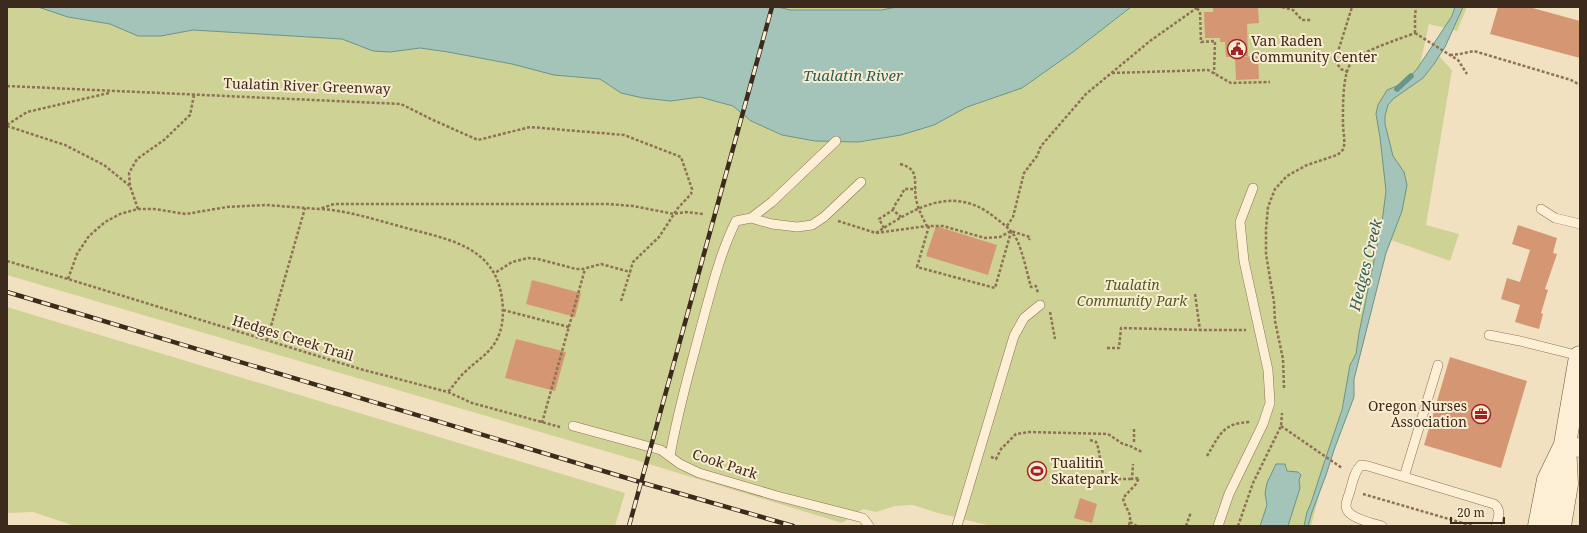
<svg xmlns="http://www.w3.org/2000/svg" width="1587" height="533" font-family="'Noto Serif',serif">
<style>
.green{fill:#ced294}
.water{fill:#a4c4b9;stroke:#6a9487}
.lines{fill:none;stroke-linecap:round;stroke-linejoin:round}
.stream{stroke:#6a9487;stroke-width:5.5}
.building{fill:#d59773}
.service-casing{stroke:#8e7156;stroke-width:10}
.minor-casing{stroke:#8e7156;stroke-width:19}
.secondary-casing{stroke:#70523a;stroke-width:23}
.path{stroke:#8e7156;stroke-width:2.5;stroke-dasharray:3 2;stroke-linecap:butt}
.service{stroke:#fcefd5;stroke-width:9}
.minor{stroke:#fcefd5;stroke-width:18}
.secondary{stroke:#fcefd5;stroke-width:22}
.rail-casing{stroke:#3c2a1c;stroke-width:4.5}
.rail{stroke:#f9ecd1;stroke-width:3;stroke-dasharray:9;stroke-linecap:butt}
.labels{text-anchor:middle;stroke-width:4;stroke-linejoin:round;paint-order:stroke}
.poi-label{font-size:14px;fill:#3c2a1c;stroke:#f9ecd1;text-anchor:start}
.street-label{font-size:14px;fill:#3c2a1c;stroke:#f9ecd1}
.park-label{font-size:14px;font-style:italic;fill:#4f5b21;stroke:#f9ecd1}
.water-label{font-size:15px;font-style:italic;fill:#2a5e58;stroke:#f9ecd1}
</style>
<rect width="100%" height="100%" fill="#f2e1c1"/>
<path class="green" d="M7,7H38L68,17L110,24L138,36H161L193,30L342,39L373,51L390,52L420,48L448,52L512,64L554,75L600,79L621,93L671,101L700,97L733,106L751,121L782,135L815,141L858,142L934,125L967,107L1022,88L1073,52L1131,7H1467L1457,31L1429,24L1416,83L1434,64L1439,56L1452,70L1426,225L1459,234L1450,261L1391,240L1402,211L1404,172L1311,526H991L938,513L913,505L895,506L876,512L863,509L842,523L639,461L7,275Z
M778,7H896L882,10H790Z
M7,307L625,493L615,526H75L33,512L7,513Z"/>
<path class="water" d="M38,7H778L790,10H882L896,7H1131L1073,52L1022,88L967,107L934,125L901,135L858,142L815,141L782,135L751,121L733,106L700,97L671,101L643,98L621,93L600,79L554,75L512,64L448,52L420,48L390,52L373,51L342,39L193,30L161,36H138L110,24L68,17Z
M1455,7H1463L1445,47L1434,64L1423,78L1393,99L1388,105L1385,116V124L1393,156L1404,172L1407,185L1402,211L1386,253L1354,379V397L1334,450L1326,475L1312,512L1308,526H1304L1307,512L1311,503L1327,454L1342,410L1350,365L1356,354L1359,333L1382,222L1386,191L1380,137L1376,114L1378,105L1387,90L1404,83L1417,69L1452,16Z
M1276,464H1285L1287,471L1298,472L1301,475L1299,480L1300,488L1288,526H1260L1267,505L1265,493L1267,483Z"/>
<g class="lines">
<path class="stream" d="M1397,89L1411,76"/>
</g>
<path class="building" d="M1213,7H1258L1259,23L1247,24L1248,56L1226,57L1225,42H1220V38H1205L1204,12H1213Z
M1498,7H1529L1580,21V58L1490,34Z
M1258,56L1259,79L1236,80L1235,57Z
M1518,225L1557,238L1553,253L1557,254L1545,289L1548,290L1541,313L1543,314L1539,329L1515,322L1520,305L1501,299L1507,278L1520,282L1530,250L1512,244Z
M936,226L997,245L988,275L926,256Z
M532,280L581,293L575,317L526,304Z
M516,339L566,352L555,391L505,378Z
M1450,357L1527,381L1501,468L1424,445Z
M1080,498L1097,504L1092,523L1074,518Z"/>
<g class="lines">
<defs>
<path id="service" d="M1541,209L1555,218L1580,224
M751,218L772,202L836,141
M1489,335L1520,341L1580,356
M573,426L661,450L680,464L699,473L777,496L863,518L869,526
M670,456C677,414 689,373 700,331C710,295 719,255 736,221L751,218L772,224L797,227L812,225L824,217L861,182
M1404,477L1438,365
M957,526L1014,336L1024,318L1040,305
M1218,526L1229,494L1263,424L1270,403L1268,370L1244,261L1240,222L1253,188
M1382,526C1372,523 1346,518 1346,506C1346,501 1349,495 1350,491C1353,481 1354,472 1361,465L1368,466L1494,504C1502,510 1498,518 1496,526"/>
<path id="minor" d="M1565,444L1580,448"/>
<path id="secondary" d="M1539,526L1548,480L1564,447
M1560,526L1567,484L1565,444L1580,357"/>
</defs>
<use href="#service" class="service-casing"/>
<use href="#minor" class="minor-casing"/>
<use href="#secondary" class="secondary-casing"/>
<path class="path" d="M1282,7L1293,10L1302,20H1311
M1197,8L1200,12L1201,42L1215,41L1214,74
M1415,33L1458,60L1467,74
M1415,33V16L1416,7
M1450,55L1460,54L1474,51L1571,80L1580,85
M1348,72L1341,69L1335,61L1352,7
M1112,73L1208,70L1231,83L1270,82
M7,86L401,104L433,120L478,140L530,127L624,135L681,157L692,189L691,194L678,208L659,237L633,262L630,272L601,264L583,269H576L538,259L528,258L512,262L495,273
M7,125L27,112L109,93
M7,126L65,145L104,165L130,186
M900,164C921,169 913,183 916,199C918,209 922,217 927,226
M138,209L130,186L129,173L137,159L164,140L190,115L194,95
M322,209C348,211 373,219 399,226C443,239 495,243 502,299C504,313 503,329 496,341C489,354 476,361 466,371C459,377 454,385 448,392
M893,210C895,202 902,197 904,189H916
M838,221L876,233L927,226H943L985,238L1000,237L1011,231L1030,237L1029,240
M929,226L917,267L995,288L1011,232
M1007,226L1013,217L1024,173L1037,156L1041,146L1086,94L1150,41L1198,7
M884,228L879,219L893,210L901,217
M876,233C913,209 952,184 993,216C1002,223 1011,229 1017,240C1023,253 1027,273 1031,287L1036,286L1038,293
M7,261L68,279L360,369L448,392L472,403L560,427
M68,279L77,254L89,236L105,222L120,214L138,209H154L186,214L227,207L266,205L319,209L334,204H608L633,206L674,214L686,212L703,214
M1195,294L1200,330
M621,301L630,272
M503,310L569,327
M1050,312L1055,339
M267,340L305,208
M1107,348H1119L1121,328L1200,330H1246
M1284,388L1283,359L1275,321L1274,302L1266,254V229L1268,207L1275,189L1287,176L1307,165L1337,155C1340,153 1344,150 1344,146C1345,139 1343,131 1343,124C1343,110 1342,75 1351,63C1360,51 1400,39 1415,33
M542,423L585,269
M1281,426L1342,468
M1090,440L1096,442C1101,453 1099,465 1104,475L1119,479H1132
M1134,442V428
M1207,456C1220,434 1223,423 1250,422
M991,457L996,459L1001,449L1016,434L1029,432L1108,434L1123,444L1130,446L1142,452
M1363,494L1473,526
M1130,522L1137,526
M1129,525C1133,512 1125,510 1123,498L1136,484L1139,478L1132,479L1133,464
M1186,526L1191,512
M1238,526L1253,483L1281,426L1282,413"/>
<use href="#service" class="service"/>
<use href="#minor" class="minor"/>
<use href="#secondary" class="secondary"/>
<defs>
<path id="rail" d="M7,292L650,485L793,526
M629,526L772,7"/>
</defs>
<use href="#rail" class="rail-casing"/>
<use href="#rail" class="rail"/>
</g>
<defs>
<symbol id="civic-ring" viewBox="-11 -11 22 22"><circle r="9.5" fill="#f9ecd1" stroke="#a42027" stroke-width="1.5"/><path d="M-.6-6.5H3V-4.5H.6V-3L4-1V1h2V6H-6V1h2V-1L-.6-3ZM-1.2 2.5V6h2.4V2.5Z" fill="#a42027"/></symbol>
<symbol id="office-ring" viewBox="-11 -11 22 22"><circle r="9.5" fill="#f9ecd1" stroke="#a42027" stroke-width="1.5"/><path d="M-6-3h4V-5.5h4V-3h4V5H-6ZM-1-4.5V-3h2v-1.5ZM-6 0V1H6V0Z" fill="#a42027"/></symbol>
<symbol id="stadium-ring" viewBox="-11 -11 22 22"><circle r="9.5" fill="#f9ecd1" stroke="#a42027" stroke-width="1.5"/><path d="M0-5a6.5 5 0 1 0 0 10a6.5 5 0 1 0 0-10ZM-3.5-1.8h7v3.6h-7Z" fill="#a42027"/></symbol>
</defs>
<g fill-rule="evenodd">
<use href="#civic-ring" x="1226" y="38" width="22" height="22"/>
<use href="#office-ring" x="1470" y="403" width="22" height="22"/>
<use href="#stadium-ring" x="1026" y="460" width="22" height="22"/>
</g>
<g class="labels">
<g class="poi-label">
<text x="1251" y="46">Van Raden<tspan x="1251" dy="16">Community Center</tspan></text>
<text x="1467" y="411" text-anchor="end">Oregon Nurses<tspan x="1467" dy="16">Association</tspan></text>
<text x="1051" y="468">Tualitin<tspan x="1051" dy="16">Skatepark</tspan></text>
</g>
<g class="street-label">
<text transform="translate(307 86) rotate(2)" y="5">Tualatin River Greenway</text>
<text transform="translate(293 338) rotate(17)" y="5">Hedges Creek Trail</text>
<text transform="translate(725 464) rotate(18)" y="5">Cook Park</text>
</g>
<g class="park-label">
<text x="1132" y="290">Tualatin<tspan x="1132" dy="16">Community Park</tspan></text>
</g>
<g class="water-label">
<text x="853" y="81">Tualatin River</text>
<text transform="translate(1366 265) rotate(-76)" y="5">Hedges Creek</text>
</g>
</g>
<rect width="1587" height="533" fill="none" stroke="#3c2a1c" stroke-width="16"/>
<path d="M1451 517v6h53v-6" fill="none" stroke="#3c2a1c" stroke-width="2"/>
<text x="1457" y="517" font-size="12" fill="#3c2a1c" stroke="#f9ecd1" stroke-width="3" paint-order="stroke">20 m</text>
</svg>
